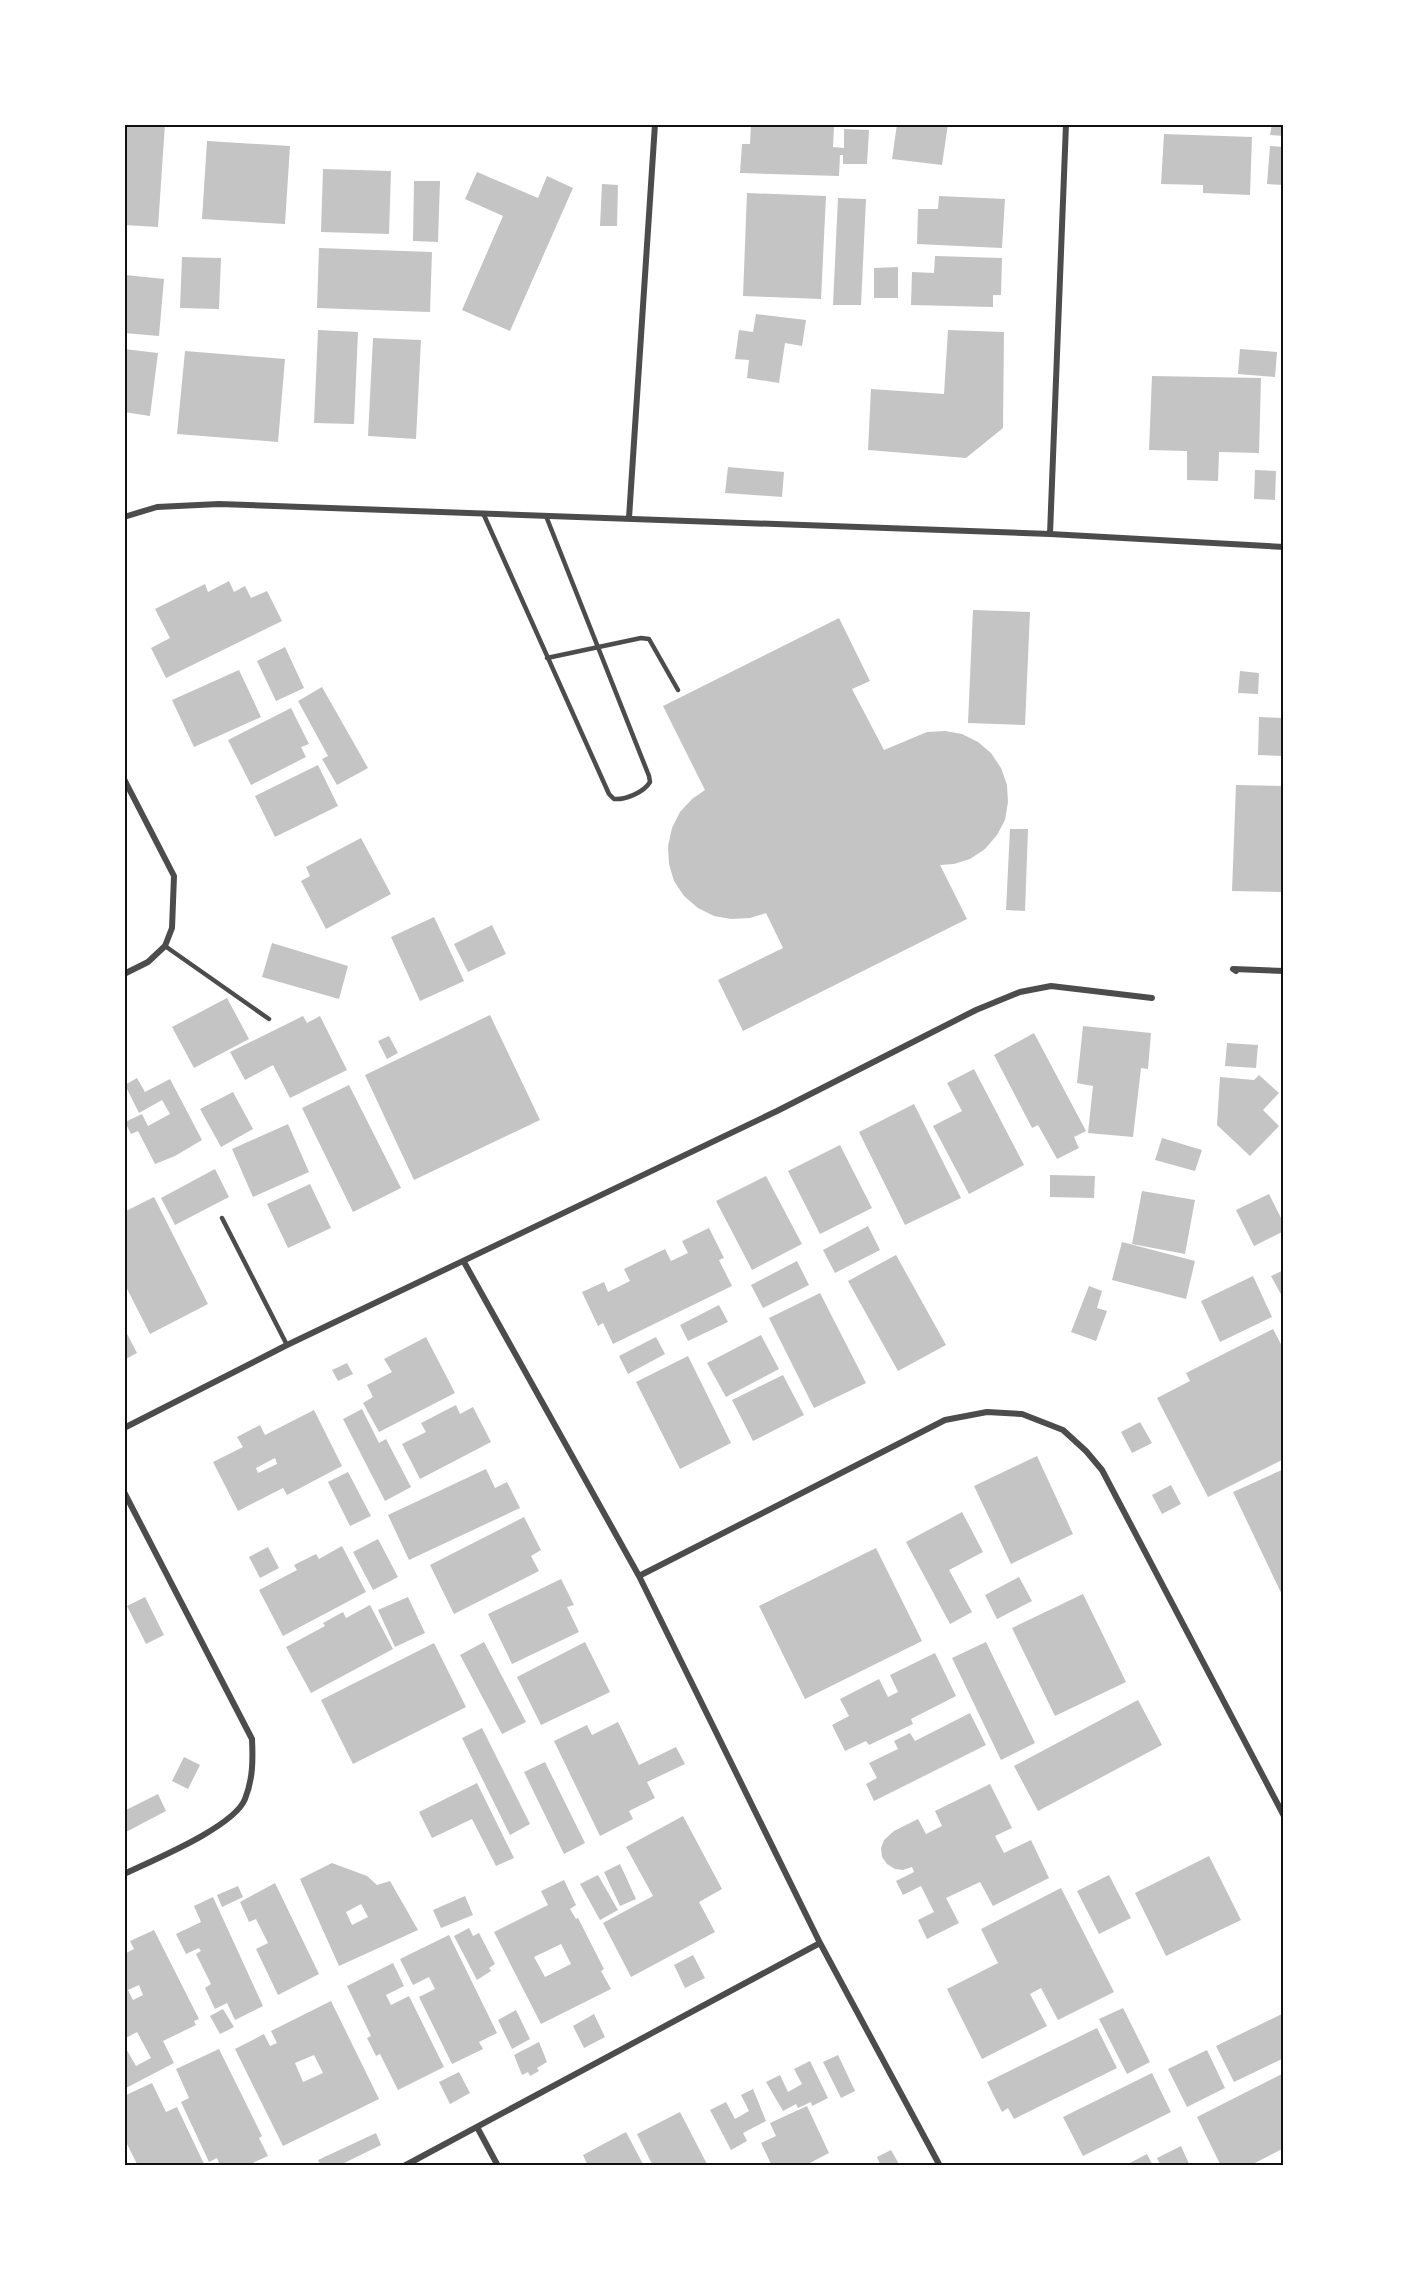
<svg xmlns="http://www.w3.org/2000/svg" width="1408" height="2290" font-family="'Public Sans',sans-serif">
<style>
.building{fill:#c4c4c4;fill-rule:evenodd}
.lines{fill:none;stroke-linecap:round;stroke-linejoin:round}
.service{stroke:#4c4c4c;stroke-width:4.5}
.minor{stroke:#4c4c4c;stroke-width:6}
.neatline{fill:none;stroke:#111;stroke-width:2}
</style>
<rect width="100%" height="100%" fill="#fff"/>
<path class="building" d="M124,124H165L158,227L124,225Z
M751,124L834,126L833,147L844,148V129L869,130L867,164H843V155H840L839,176L740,173L742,144H750Z
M897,124H948L942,165L892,159Z
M1272,124H1284V136L1270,135Z
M1164,134L1252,137L1250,195L1203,193V185L1161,184Z
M207,141L290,146L285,224L202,219Z
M1270,146L1284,147V185L1267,184Z
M323,169L391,171L389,234L321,232Z
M477,172L538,198L547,176L573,188L510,331L462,310L503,216L465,199Z
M414,181H440L438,242L413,241Z
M602,184L618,185L617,226H600Z
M747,193L826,196L821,299L743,296Z
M939,196L1005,199L1002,248L917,244L918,209H938Z
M838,198L866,199L861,305H833Z
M319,248L432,252L430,312L317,308Z
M935,256L1002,258L1001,295H993V307L911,305L912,272L934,273Z
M182,257L221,258L219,309L180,308Z
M898,267V298H874V268Z
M126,275L164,279L159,336L124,333Z
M756,314L806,320L802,346L785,343L779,383L747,378L749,360L735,359L739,330L753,332Z
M318,330L358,332L354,424L314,423Z
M948,330L1004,332L1003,428L966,458L868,450L871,389L944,394Z
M373,338L421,340L416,439L368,436Z
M124,349L158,353L150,416L124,412Z
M1240,349L1277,352L1275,377L1238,374Z
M185,351L285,359L278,442L177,434Z
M1152,376L1261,378L1259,453L1219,452L1218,481L1187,480V451L1149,450Z
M728,467L784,472L782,497L725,493Z
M1255,470L1276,471L1275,500L1254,499Z
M229,581L234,592L245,586L251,598L267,591L282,621L166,678L151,648L170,638L155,609L205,584L208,592Z
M973,610L1030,612L1025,725L968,723Z
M839,618L870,681L852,689L884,750L927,732L945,731L962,734L978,742L991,753L1001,768L1007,785L1008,802L1005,820L997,835L985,849L970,859L954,864L940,865L967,919L743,1031L718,980L783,948L766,913L750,918L731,919L714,916L698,908L684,896L674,881L669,864L668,846L672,828L680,812L692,799L705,790L663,706Z
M285,647L304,688L276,701L257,661Z
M239,670L261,717L194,747L172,700Z
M1240,671L1259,673L1258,694L1238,693Z
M322,687L368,768L337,785L322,759L328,756L298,701Z
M291,708L309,744L301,747L306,757L251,785L228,740Z
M1259,717L1284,718V756L1258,755Z
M318,765L338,806L275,837L255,796Z
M1236,785L1284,786V892L1232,891Z
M1010,829H1028L1025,911L1006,910Z
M361,838L391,894L326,929L301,881L310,876L306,867Z
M434,917L464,981L420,1001L391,937Z
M492,925L506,954L468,972L454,944Z
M272,943L348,966L339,999L262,977Z
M227,998L249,1039L194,1068L172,1027Z
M490,1015L540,1120L414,1180L365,1075Z
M303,1016L307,1023L320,1016L347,1070L290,1098L273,1065L245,1080L230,1052Z
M1083,1026L1151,1033L1148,1069L1141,1068L1133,1137L1088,1133L1093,1086L1077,1083Z
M1034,1033L1086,1131L1074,1137L1079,1148L1057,1159L1038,1125L1032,1128L994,1055Z
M389,1036L398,1053L387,1059L378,1041Z
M1227,1043L1258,1045L1256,1068L1225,1066Z
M974,1069L1024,1165L969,1194L933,1126L962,1111L947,1083Z
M1259,1075L1279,1093L1263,1110L1279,1126L1250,1156L1217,1125L1220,1077L1254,1080Z
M137,1078L145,1092L170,1079L202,1140L175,1156L155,1164L138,1131L131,1134L125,1122L142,1114L148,1126L170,1114L162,1100L139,1113L125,1085Z
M349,1085L401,1188L353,1212L302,1108Z
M233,1092L253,1129L221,1147L200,1109Z
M914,1104L961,1198L905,1225L859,1132Z
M288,1124L309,1172L253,1197L232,1149Z
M1162,1138L1202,1150L1195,1171L1155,1160Z
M840,1145L872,1208L820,1234L788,1171Z
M215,1169L229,1197L175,1225L161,1198Z
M1050,1175L1095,1176L1094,1198L1050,1197Z
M766,1176L802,1244L752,1270L716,1201Z
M310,1184L331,1228L288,1248L267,1204Z
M1142,1191L1195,1200L1185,1254L1132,1244Z
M1269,1194L1284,1224V1231L1254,1246L1236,1210Z
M154,1197L208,1304L150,1334L124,1283V1212Z
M868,1226L880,1250L835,1273L823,1250Z
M709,1228L724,1258L719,1260L732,1286L613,1344L603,1323L598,1326L582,1292L604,1282L608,1292L630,1281L624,1269L665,1249L671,1261L688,1253L682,1241Z
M1122,1242L1195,1261L1186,1299L1112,1280Z
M896,1255L946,1345L898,1371L848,1281Z
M797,1261L809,1285L763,1308L751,1285Z
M1284,1270V1300L1271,1276Z
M1253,1276L1272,1317L1220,1342L1201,1301Z
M1089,1286L1102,1291L1097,1308L1107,1311L1096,1341L1071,1332Z
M820,1293L866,1383L814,1408L769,1318Z
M719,1305L728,1322L688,1341L680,1325Z
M124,1328L137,1353L124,1360Z
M1273,1329L1284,1350V1459L1208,1497L1157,1398L1190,1381L1186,1373Z
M761,1335L779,1369L726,1397L707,1363Z
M426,1337L455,1393L379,1432L363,1403L373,1397L367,1385L392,1372L384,1359Z
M656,1337L665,1354L628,1374L619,1356Z
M688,1356L731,1443L680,1469L636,1382Z
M347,1363L353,1374L338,1381L332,1370Z
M783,1375L804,1415L753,1441L732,1400Z
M456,1405L460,1414L473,1407L491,1442L420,1479L402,1444L426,1432L421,1423Z
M362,1409L379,1443L386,1439L411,1487L385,1501L343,1419Z
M314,1410L342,1466L287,1495L283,1488L238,1511L213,1462L243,1447L237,1437L260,1425L265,1435ZM275,1458L277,1464L258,1473L256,1468Z
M1140,1422L1152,1443L1132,1453L1121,1432Z
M1037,1456L1073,1534L1011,1564L974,1486Z
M486,1469L495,1488L507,1482L520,1508L409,1560L388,1515Z
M1284,1469V1599L1233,1492Z
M348,1472L371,1516L350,1526L328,1482Z
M1171,1485L1181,1504L1162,1514L1152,1495Z
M962,1512L983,1552L949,1570L972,1612L950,1624L906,1542Z
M524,1517L541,1550L531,1556L539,1571L454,1614L430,1565Z
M378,1539L398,1577L373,1590L353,1552Z
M342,1546L366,1592L283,1636L259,1590L297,1570L294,1565L316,1554L319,1559Z
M268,1547L279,1568L260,1578L249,1557Z
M876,1548L922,1641L805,1699L759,1606Z
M1019,1577L1032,1601L997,1619L985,1595Z
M561,1579L574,1605L567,1607L579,1632L512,1664L488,1614Z
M1083,1594L1126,1682L1055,1716L1012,1628Z
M145,1597L164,1635L146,1644L127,1606Z
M408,1597L425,1633L395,1647L378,1610Z
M370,1605L393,1649L311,1693L286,1647L325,1626L323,1623L343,1612L346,1618Z
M484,1642L526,1722L502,1734L460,1655Z
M585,1642L610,1692L541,1725L517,1677Z
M986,1642L1035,1743L1001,1760L952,1658Z
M434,1643L466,1707L353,1764L321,1700Z
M935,1653L956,1696L911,1719L913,1724L869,1745L866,1741L845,1751L832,1725L849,1716L840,1699L879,1679L888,1697L898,1692L890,1675Z
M1138,1700L1162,1745L1038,1811L1014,1766Z
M970,1713L986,1745L874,1801L866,1784L877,1778L869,1763L898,1749L894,1741L910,1733L915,1741Z
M618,1722L639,1765L676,1747L685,1764L647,1782L655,1798L629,1811L633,1819L600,1836L554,1741L587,1725L592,1735Z
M482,1728L530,1824L510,1835L462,1738Z
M184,1757L200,1765L188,1789L172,1781Z
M545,1762L585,1843L564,1854L524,1772Z
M477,1783L514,1858L496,1866L472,1819L432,1838L419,1812Z
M990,1784L1012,1828L995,1836L1004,1853L1031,1840L1049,1878L993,1906L980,1882L946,1898L959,1923L927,1939L918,1920L934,1912L921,1886L903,1895L896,1881L914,1872L912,1867L903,1870L895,1869L887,1864L882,1857L881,1848L884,1840L894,1831L918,1819L926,1834L942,1826L935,1811Z
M158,1794L166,1811L124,1833V1811Z
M683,1816L722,1889L699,1902L715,1932L631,1977L603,1923L653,1896L626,1847Z
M1209,1856L1241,1920L1166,1956L1135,1893Z
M332,1863L367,1876L377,1885L390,1881L418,1930L339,1966L300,1879ZM361,1904L368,1917L352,1925L346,1912Z
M620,1864L636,1899L620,1906L604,1872Z
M598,1875L618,1910L600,1920L580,1884Z
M1109,1875L1131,1918L1099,1934L1077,1891Z
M564,1880L576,1905L570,1909L576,1919L578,1918L604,1969L601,1971L611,1989L541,2024L494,1932L548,1905L541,1891ZM561,1944L571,1964L545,1977L534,1957Z
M275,1883L319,1974L278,1995L256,1949L268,1943L256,1919L249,1922L240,1902Z
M238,1886L243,1897L222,1907L217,1895Z
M1061,1888L1114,1992L1058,2020L1041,1988L1030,1994L1047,2026L982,2059L947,1989L998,1963L981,1929Z
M465,1896L473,1915L441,1928L433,1910Z
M213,1897L263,2006L235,2020L227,2003L215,2009L205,1988L211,1984L196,1954L201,1951L199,1948L186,1954L176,1934L201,1922L194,1906Z
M469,1928L473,1936L479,1933L495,1964L489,1968L491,1971L477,1980L454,1936Z
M154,1930L199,2019L194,2021L196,2025L163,2041L174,2063L124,2089V2045L136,2066L151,2058L137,2032L124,2039V1954L134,1949L130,1941ZM139,1985L143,1995L133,2000L128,1990Z
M449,1935L497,2033L479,2042L483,2049L452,2064L419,1997L435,1989L429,1977L413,1985L400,1959Z
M693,1955L705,1978L685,1988L674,1965Z
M393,1963L404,1986L386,1995L391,2005L409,1996L444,2067L398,2090L380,2054L376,2056L367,2038L371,2036L347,1986Z
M331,2001L379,2099L283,2146L235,2049L264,2034L270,2046L277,2043L271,2031ZM314,2055L323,2073L303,2082L295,2063Z
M1123,2008L1150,2062L1127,2074L1099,2019Z
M223,2009L234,2027L220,2034L210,2016Z
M516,2010L530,2039L512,2049L498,2020Z
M1284,2013V2058L1234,2082L1216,2046Z
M594,2014L605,2037L584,2048L573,2026Z
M1097,2028L1117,2068L1014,2119L1008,2108L1002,2112L987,2082Z
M539,2042L547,2062L537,2068L539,2071L530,2076L528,2072L522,2075L514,2055Z
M219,2049L262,2136L259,2138L268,2156L246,2166H220L217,2158L209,2162L181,2102L189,2098L176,2069Z
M1207,2050L1225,2088L1187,2107L1168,2069Z
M838,2055L855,2091L841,2098L823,2062Z
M810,2061L828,2098L812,2106L811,2102L798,2108L796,2104L783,2111L766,2082L780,2075L788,2092L802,2084L794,2069Z
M459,2072L470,2093L450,2104L439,2082Z
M1152,2073L1171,2112L1083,2156L1063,2117Z
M1284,2073V2148L1249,2166H1221L1197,2117Z
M152,2083L166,2112L177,2107L205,2166H138L124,2138V2096Z
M753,2089L766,2121L743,2133L747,2141L731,2150L710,2110L726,2102L735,2119L749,2111L741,2095Z
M807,2106L829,2153L804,2166H772L761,2143L776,2136L770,2123Z
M680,2112L708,2166H653L637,2134Z
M626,2132L644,2166H588L583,2155Z
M376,2133L381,2145L338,2166H321L318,2160Z
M1181,2146L1190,2166H1161L1157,2158Z
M891,2150L900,2166H881L877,2157Z
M1147,2154L1153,2166H1124Z"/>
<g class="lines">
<path class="service" d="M483,513L609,794L614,799C626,800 644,792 650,782L649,776L546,516
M547,658L641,638L649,639L678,690
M165,946L269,1019
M222,1218L287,1345"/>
<path class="minor" d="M124,517L157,507L219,504L1050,534L1284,547
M629,518L655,124
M1050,534L1066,124
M124,779L174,876L172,928L165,946L148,962L124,974
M1236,971L1233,969L1284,971
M464,1262L639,1576L820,1943L940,2166
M124,1428L287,1345L777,1111L976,1010L1020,992L1051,986L1152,998
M124,1492L252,1739C253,1760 253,1779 245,1799C234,1827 153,1860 124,1874
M639,1576L945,1420L987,1412L1022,1414L1063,1430L1086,1451L1102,1470L1284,1816
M477,2127L498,2166
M404,2166L820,1943"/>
</g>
<rect width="1408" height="2290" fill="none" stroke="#ffffff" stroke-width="252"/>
<rect x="126" y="126" width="1156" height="2038" class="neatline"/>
</svg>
